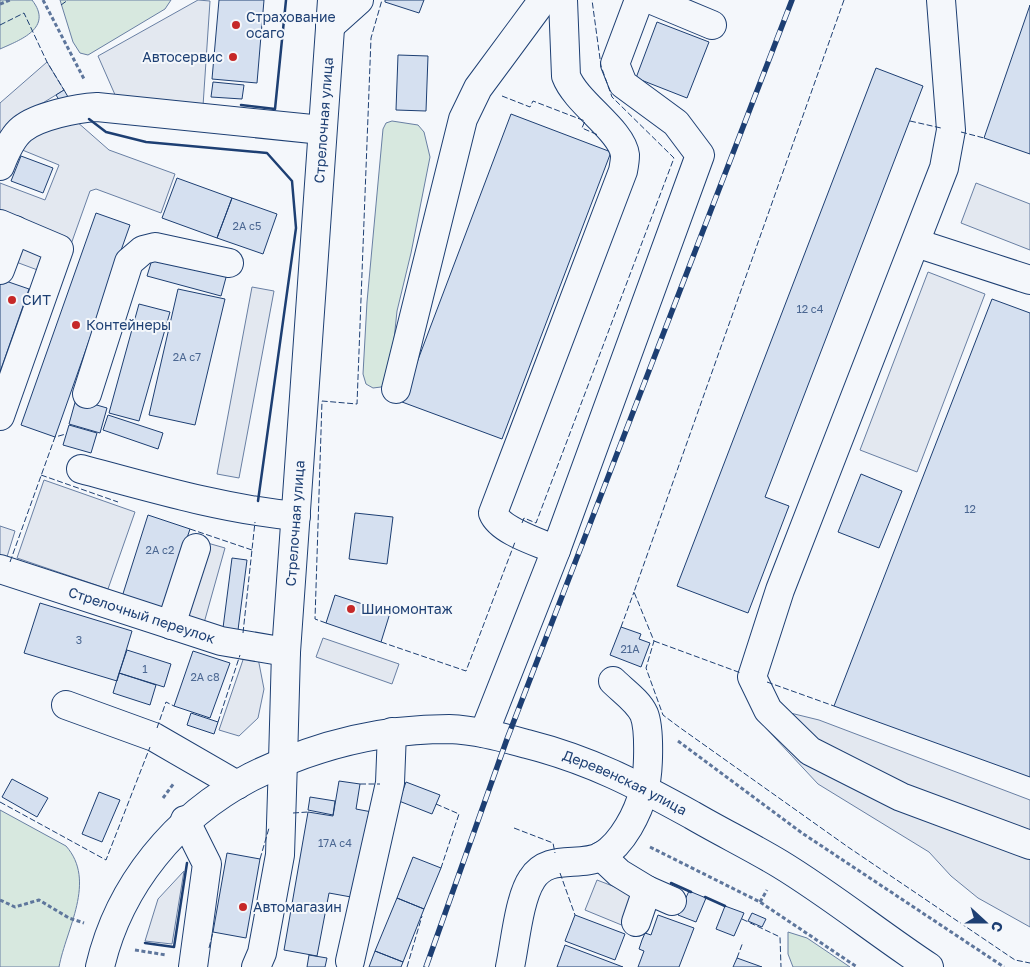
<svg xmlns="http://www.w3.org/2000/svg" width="1030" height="967" font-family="'Golos Text',sans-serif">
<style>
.green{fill:#d7e8df;stroke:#687fa3}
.parking{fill:#e3e8f0;stroke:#687fa3}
.building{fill:#d5e0f0;stroke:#1d3f73}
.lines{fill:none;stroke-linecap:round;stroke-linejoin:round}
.minor-casing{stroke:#1d3f73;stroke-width:30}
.major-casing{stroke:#1d3f73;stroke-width:30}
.path{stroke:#5e769c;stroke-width:3;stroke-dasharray:4 2.5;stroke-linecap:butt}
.minor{stroke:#f4f7fb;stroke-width:28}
.major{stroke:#f4f7fb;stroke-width:28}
.rail-casing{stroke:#1d3f73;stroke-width:5.5}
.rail{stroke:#f4f7fb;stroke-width:4;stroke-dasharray:11;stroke-linecap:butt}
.fence{stroke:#1d3f73;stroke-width:1;stroke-dasharray:6 2.5;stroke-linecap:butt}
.wall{stroke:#1d3f73;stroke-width:2.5}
.poi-dot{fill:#c62828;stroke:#f4f7fb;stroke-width:2}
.labels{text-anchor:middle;stroke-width:4;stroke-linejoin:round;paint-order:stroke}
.number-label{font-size:11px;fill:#4b6792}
.poi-label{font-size:14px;fill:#1d3f73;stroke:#f4f7fb;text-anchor:start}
.street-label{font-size:14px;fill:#1d3f73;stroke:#f4f7fb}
</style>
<rect width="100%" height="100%" fill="#f4f7fb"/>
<path class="green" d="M0,0H32C54,28 20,40 0,49Z
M60,0H171L165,9L88,55L80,53L73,42Z
M392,121L418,125L424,132L430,157L411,253L397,311L390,378L381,387L373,388L366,384L363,374L367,302L383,129L386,123Z
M0,810L66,846C97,881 66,929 59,967H0Z
M788,932L807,938L850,967H793L788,954Z"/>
<path class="parking" d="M198,0L210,1L203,106L116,97L98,56Z
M47,62L64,90L15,120L0,147V103Z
M76,121L109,150L175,174L161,213L96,189L90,191L59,278L0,256V183L45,200L59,165L15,147L22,136Z
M976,183L1030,204V250L961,223Z
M928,272L985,294L917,472L860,450Z
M252,287L274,291L239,478L217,474Z
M44,480L135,512L108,589L17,558Z
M0,526L15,531L6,560L0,559Z
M204,542L225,548L204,623L182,617Z
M323,638L399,664L392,684L316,657Z
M245,654L258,658L264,689L258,718L239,736L219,730Z
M774,709L819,720L1030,800V927L978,898L951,876L929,852L818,784L763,725Z
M184,871L172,944L145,941L158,899Z
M597,880L636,895L624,926L585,910Z"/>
<path class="building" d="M219,0H264L257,83L212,79Z
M385,0H424L419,13L385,2Z
M1030,5V154L984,138Z
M657,22L709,42L687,98L636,78Z
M398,55L428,56L426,111L396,110Z
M876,68L923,86L765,497L789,506L748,613L677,586Z
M213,82L244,85L242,99L211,97Z
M64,90L71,102L63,106L56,95Z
M511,114L611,152L502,439L402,402Z
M21,156L53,168L43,193L11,181Z
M177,178L232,198L217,238L162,218Z
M232,198L277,214L263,254L217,238Z
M96,213L130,225L55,437L21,425Z
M155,250L228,270L221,296L147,276Z
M0,279L29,289L0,372Z
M178,289L225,299L195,425L149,415Z
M992,299L1030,313V777L834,706Z
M139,304L170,312L139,421L109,413Z
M76,399L107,408L100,433L69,424Z
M108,415L163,433L158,449L103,430Z
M69,425L97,433L91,453L63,445Z
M861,474L902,491L879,548L838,532Z
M355,513L393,517L387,564L349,559Z
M148,515L190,529L162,613L121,600Z
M232,558L247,560L238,630L223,628Z
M335,595L390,613L381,642L326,623Z
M40,603L132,631L117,681L24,653Z
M621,627L641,634L639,639L650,643L641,667L610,655Z
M127,650L171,664L164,687L119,673Z
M193,651L230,663L210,718L174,706Z
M119,673L156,685L150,705L113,693Z
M191,713L218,722L214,734L187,725Z
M12,779L48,798L37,817L2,797Z
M339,781L360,784L356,809L372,812L351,897L329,893L317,956L284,950L308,812L333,816Z
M406,782L440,795L432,814L399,801Z
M99,792L120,800L102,842L82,834Z
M310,797L335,801L333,815L308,810Z
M227,853L260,859L246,938L213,932Z
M413,857L441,868L424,909L397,898Z
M689,891L706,898L696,922L678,915Z
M397,898L424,909L403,962L375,951Z
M725,906L744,913L734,936L716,929Z
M752,913L766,919L762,927L748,921Z
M575,915L625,934L615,960L565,941Z
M658,915L694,928L679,967H638L644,951L639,949L642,940L645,933L651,935Z
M565,945L623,967H557Z
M375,951L403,962L401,967H369Z
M309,955L327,958L325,967H307Z
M737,958L762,967H733Z"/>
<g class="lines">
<defs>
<g id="minor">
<path d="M652,0L712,25"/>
<path d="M941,0L951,130L944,168L780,590L752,677L768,710L810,751L901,797L1030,845"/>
<path d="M330,26L359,0"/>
<path d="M0,166C5,153 12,137 22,129C38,116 77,108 97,107L322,130"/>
<path d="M0,224L59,249L0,416"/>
<path d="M916,243L1030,280"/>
<path d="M0,270L15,230"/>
<path d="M396,389L463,119L478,88L543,0"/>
<path d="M87,394L129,262L143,250L155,247L229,263"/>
<path d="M81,469C152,488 222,509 296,516"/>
<path d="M556,550C538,542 500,531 493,513L623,171C624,166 625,160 625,155C622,130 576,103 566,76L563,0"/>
<path id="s1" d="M0,569L221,641L286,652"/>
<path d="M171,625L196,548"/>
<path d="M66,705L154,737L237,785"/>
<path d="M484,733L556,550L700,155L676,123L623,84L615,64L639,0"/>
<path d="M185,820L207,864L193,967"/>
<path d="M601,856L619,873L647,890L636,922"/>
<path d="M647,890L672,901"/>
<path d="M350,961L390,783L392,732"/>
<path d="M256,967L262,953L280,855L283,761"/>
<path d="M510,967C515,944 519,898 532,879C548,853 580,868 602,856C623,843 638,813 644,790C649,774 650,729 644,714C638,701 623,691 613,681"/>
</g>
<g id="major">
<path id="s2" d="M283,761L286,652L332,0"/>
<path id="s3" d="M100,967C119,885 176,816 251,777C313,746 379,729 449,729C476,730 501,737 527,744C590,760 636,784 692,815C721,832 752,847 780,864C831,895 879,934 929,967"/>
</g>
</defs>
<use href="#minor" class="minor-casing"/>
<use href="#major" class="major-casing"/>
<path class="path" d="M43,0L84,79
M0,4L10,0
M678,741L802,833L1004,967
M163,798L174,783
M650,847L760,902L857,967
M0,900L15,907L39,900L69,918L84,923
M760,902L767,890
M135,950L166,955"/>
<use href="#minor" class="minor"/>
<use href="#major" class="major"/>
<defs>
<path id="rail" d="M426,967L507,739L792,0"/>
</defs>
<use href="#rail" class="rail-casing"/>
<use href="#rail" class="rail"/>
<path class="fence" d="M844,0L634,592L654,641L646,668L663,715L679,727L848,847L1015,960L1030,963
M61,5L68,0
M0,25L24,13L47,62L64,90
M502,96L530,107L533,101L585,121L582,128L598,135
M910,121L941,128
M961,132L984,138
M41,475L118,502
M522,523L524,518L536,523L674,158L612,97L601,66L592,0
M190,529L252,550
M10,562L55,437L66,434
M326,623L315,619L322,401L357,404L371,38L382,0
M621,627L634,592
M243,633L255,522
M654,641L741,673
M381,642L466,671L515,542
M767,682L834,706
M218,722L240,655
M157,728L166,702L174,706
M360,784H380
M0,802L106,860L150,747
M436,804L459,814L441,868
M293,813L308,812
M514,828L553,843L555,853
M260,859L269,828
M560,873L575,915
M742,919L780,937L781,967
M209,948L213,932
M737,958L743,942
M407,967L422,916"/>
<path class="wall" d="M241,105L275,109L286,0
M89,119L106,132L146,142L267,153L292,181L296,228L258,501
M671,883L691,892
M705,897L725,906
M145,943L174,947L187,863"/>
</g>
<g class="poi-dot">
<circle cx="236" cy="25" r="5"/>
<circle cx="233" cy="57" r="5"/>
<circle cx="12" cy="300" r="5"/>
<circle cx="76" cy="325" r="5"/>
<circle cx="351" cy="609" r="5"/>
<circle cx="243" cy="907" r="5"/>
</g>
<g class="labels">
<g class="number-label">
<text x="247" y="230">2А с5</text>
<text x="810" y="313">12 с4</text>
<text x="187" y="361">2А с7</text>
<text x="970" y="513">12</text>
<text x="160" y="554">2А с2</text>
<text x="79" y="644">3</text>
<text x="630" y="653">21А</text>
<text x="145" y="673">1</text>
<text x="205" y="681">2А с8</text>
<text x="335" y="847">17А с4</text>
</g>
<g class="poi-label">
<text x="246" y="22">Страхование<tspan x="246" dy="16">осаго</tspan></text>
<text x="223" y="62" text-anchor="end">Автосервис</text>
<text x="22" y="305">СИТ</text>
<text x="86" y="330">Контейнеры</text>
<text x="361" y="614">Шиномонтаж</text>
<text x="253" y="912">Автомагазин</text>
</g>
<g class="street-label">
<text dy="5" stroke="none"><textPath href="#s2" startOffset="642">Стрелочная улица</textPath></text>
<text dy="5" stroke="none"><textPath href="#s2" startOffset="238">Стрелочная улица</textPath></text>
<text dy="5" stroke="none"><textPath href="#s1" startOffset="149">Стрелочный переулок</textPath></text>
<text dy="5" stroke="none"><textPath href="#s3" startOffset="641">Деревенская улица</textPath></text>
</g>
</g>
<g transform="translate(985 922) rotate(111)" stroke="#f4f7fb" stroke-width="4" paint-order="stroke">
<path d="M0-4L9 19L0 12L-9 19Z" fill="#1d3f73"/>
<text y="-8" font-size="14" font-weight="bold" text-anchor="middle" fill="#1d3f73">С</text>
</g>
</svg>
